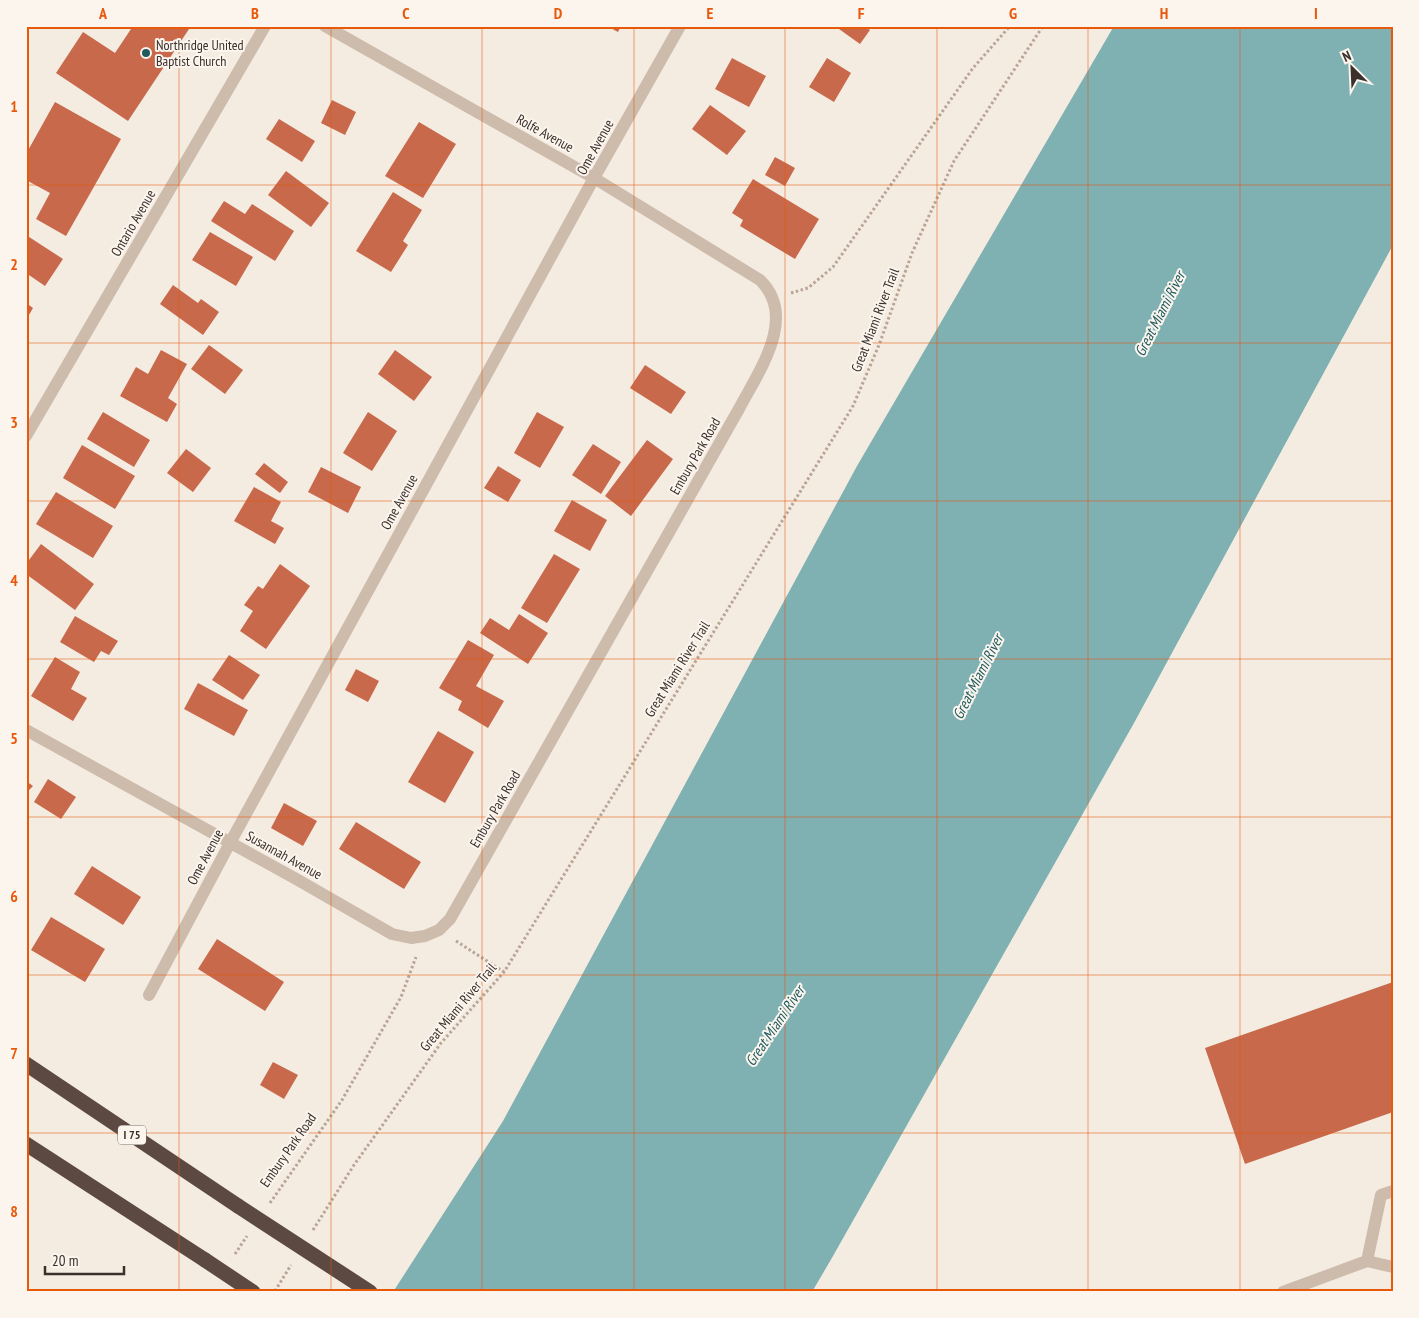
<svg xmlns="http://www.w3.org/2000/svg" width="1419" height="1318" font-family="'PT Sans Narrow',sans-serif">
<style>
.water{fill:#7fb0b2}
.building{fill:#c8694b}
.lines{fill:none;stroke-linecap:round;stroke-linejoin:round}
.path{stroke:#b9a596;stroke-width:3;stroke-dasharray:2.5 2.5;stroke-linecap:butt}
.minor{stroke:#cdbbac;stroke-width:12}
.highway{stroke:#5c4a42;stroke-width:15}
.highway-bridge{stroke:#5c4a42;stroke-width:15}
.grid{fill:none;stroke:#e8590c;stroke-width:1;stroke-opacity:0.55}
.poi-dot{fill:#1f5a5e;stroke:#fbf5ee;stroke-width:2}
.labels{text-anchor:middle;stroke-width:4;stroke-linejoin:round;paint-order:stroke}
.shield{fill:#fbf5ee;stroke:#756b66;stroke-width:1}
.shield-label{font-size:12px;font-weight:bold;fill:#3b302b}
.poi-label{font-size:14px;fill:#3b302b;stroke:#fbf5ee;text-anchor:start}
.street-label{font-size:14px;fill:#3b302b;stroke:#fbf5ee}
.water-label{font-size:15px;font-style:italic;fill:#1f5a5e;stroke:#fbf5ee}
.neatline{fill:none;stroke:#e8590c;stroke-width:2}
.grid-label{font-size:16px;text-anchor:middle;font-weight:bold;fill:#e8590c}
</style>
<rect width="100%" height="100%" fill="#f4ebe1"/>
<path class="water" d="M1114,26H1393V245L1134,723L833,1256L812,1292H393L503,1121L857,466Z"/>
<path class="building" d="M133,26H191L128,121L56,73L83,32L115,53Z
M607,26H621L618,32Z
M841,26H864L870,30L860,44L839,29Z
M732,58L766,76L749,107L715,89Z
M827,58L851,73L834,102L809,87Z
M332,100L356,112L345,135L321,123Z
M55,102L121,139L66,236L36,219L50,193L26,180V154Z
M710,105L746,131L727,155L692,129Z
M279,119L315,141L302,162L266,139Z
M419,122L456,144L423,198L385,176Z
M775,157L795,168L785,186L765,175Z
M286,171L329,203L311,227L268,195Z
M753,179L819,219L795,259L740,226L743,220L732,213Z
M393,192L422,210L403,241L408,245L391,272L356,251Z
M224,201L245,214L252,204L294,231L275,261L211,221Z
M210,232L253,257L236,286L192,260Z
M26,235L63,259L45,286L26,273Z
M173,285L198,303L201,299L219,312L203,335L160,304Z
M26,303L33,308L26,320Z
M209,345L243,370L225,394L191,369Z
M161,350L187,364L168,398L177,404L167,422L120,396L136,367L148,374Z
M395,350L432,377L414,401L378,374Z
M645,365L686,392L671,414L630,388Z
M103,412L150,440L134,467L87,439Z
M368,412L397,431L372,471L343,453Z
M537,412L564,427L540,468L514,453Z
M647,440L673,459L631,516L605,496Z
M593,444L621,462L601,494L572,475Z
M82,445L135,476L115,509L63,478Z
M186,449L211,468L193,492L167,473Z
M264,463L288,482L280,493L255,474Z
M498,466L521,480L508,502L484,488Z
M321,467L361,487L348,513L308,492Z
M254,487L281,502L271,521L284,528L275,544L234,521Z
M56,492L113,526L93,558L36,524Z
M572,500L607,520L590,551L554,531Z
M41,544L94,584L75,610L26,574V564Z
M554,554L580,569L547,623L521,608Z
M280,564L310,586L266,649L240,631L253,611L244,605L258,586L263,589Z
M519,614L548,633L528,664L480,633L490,618L509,630Z
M75,616L118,641L109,655L101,651L94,662L60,642Z
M468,640L494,655L476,686L504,701L488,728L458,710L462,701L439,688Z
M229,655L260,675L243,700L212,680Z
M55,657L80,672L71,689L87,698L73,721L31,696Z
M356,669L379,681L368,702L345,690Z
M198,683L248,710L234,736L184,709Z
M438,731L474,752L445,803L408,782Z
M48,779L76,797L61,819L34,802Z
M26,781L33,786L26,793Z
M284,803L317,821L303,846L271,828Z
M356,822L421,862L404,889L339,849Z
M92,866L141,897L123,925L74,894Z
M51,917L105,949L85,982L31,950Z
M217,939L284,982L265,1011L198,969Z
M1393,982V1112L1245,1164L1205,1048Z
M273,1062L298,1075L284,1099L260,1085Z"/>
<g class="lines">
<path class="path" d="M791,293L808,288L833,267L973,68L1010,26
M456,941L504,972
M270,1203L342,1100L401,997L416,957
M313,1230L354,1165L441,1043L504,972L853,406L879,345L912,253L954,161L1043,26
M235,1254L247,1236
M275,1291L291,1265"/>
<path class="minor" d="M26,436L265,26
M26,730L298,880L392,934L411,938L425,936L439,930L450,919L740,407C759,371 798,317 760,280L594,178L325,26
M149,995L230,843L594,178L680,26
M1393,1191L1381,1195L1367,1261L1393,1267
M1283,1292L1367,1261"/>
<path class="highway" d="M26,1064L238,1206
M26,1144L205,1260"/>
<path class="highway-bridge" d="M238,1206L370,1292
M205,1260L253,1292"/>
</g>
<path class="grid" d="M179,26V1292M331,26V1292M482,26V1292M634,26V1292M785,26V1292M937,26V1292M1088,26V1292M1240,26V1292M26,185H1393M26,343H1393M26,501H1393M26,659H1393M26,817H1393M26,975H1393M26,1133H1393"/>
<circle class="poi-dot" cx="146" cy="53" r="5"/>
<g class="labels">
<rect class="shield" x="118" y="1125.5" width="28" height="19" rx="4"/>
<g class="shield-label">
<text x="132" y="1139">I 75</text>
</g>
<g class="poi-label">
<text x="156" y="50">Northridge United<tspan x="156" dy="16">Baptist Church</tspan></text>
</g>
<g class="street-label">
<text transform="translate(545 133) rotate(29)" y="5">Rolfe Avenue</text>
<text transform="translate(595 147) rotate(-61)" y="5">Ome Avenue</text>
<text transform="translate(133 223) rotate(-60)" y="5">Ontario Avenue</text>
<text transform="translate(875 320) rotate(-69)" y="5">Great Miami River Trail</text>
<text transform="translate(695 456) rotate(-60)" y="5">Embury Park Road</text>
<text transform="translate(399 502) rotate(-61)" y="5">Ome Avenue</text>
<text transform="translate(677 669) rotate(-58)" y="5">Great Miami River Trail</text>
<text transform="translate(495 809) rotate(-60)" y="5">Embury Park Road</text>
<text transform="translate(284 855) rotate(29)" y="5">Susannah Avenue</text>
<text transform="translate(205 857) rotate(-62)" y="5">Ome Avenue</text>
<text transform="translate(458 1007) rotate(-50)" y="5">Great Miami River Trail</text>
<text transform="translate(288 1150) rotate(-55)" y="5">Embury Park Road</text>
</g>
<g class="water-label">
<text transform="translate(1160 314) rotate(-63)" y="5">Great Miami River</text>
<text transform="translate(978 677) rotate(-63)" y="5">Great Miami River</text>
<text transform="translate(775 1026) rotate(-56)" y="5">Great Miami River</text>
</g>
</g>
<rect width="1419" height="1318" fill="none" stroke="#fbf5ee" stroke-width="55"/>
<g transform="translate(1352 68) rotate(336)" stroke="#fbf5ee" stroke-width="4" paint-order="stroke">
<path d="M0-4L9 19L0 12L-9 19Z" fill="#3b302b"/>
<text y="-8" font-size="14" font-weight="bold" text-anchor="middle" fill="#3b302b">N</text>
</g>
<path d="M45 1266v8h79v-8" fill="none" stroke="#3b302b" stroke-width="2.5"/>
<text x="52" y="1266" font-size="15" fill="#3b302b" stroke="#fbf5ee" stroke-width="4" paint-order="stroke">20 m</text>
<rect x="28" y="28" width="1364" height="1262" class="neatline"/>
<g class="grid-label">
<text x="103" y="19">A</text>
<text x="255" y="19">B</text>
<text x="406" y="19">C</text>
<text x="558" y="19">D</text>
<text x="710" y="19">E</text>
<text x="861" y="19">F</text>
<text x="1013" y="19">G</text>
<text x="1164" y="19">H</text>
<text x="1316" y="19">I</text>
<text x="14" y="112">1</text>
<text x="14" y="270">2</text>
<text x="14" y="428">3</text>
<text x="14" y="586">4</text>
<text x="14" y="744">5</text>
<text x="14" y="902">6</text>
<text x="14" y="1059">7</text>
<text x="14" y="1217">8</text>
</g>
</svg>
